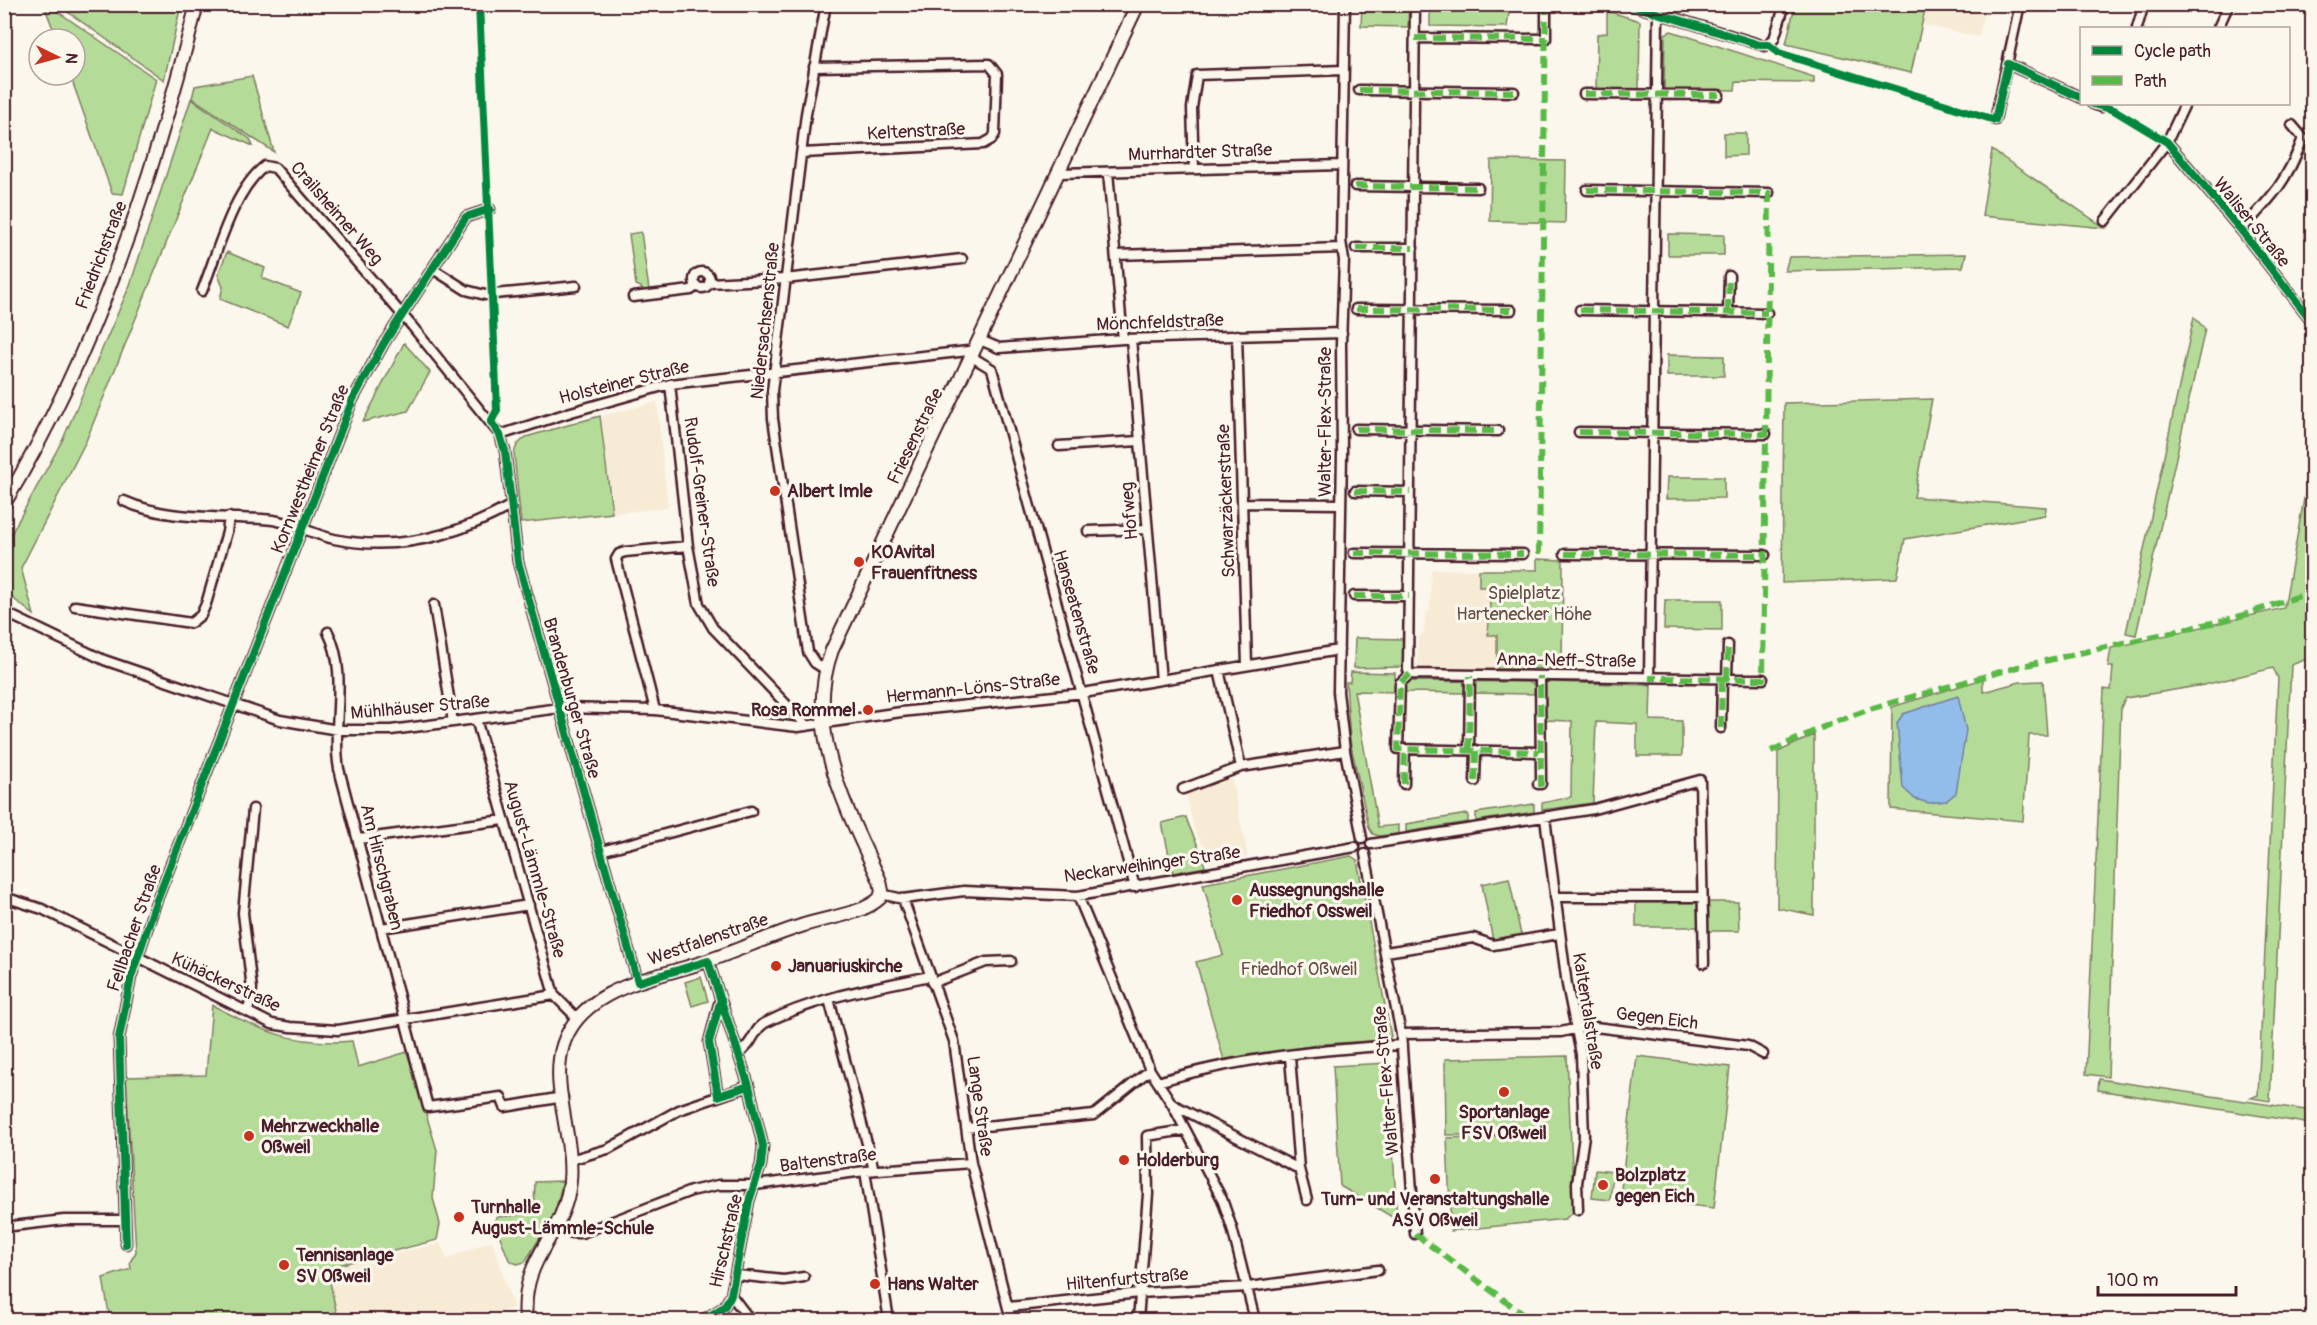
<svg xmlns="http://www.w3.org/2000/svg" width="2317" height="1325" font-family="Pangolin,sans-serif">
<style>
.built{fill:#f8ebd6}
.green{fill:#b4dc98;stroke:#7f7e62;stroke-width:1.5}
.water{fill:#92bdeb;stroke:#757e9e;stroke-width:1.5}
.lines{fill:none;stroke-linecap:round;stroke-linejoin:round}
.street-casing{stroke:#4a1f2b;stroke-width:13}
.secondary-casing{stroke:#4a1f2b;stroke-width:16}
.street{stroke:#fbf7ec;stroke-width:8}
.secondary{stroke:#fbf7ec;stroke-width:12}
.quiet{stroke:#58b947;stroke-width:6;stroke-dasharray:12 6;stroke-linecap:butt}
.cycleway-casing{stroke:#fbf7ec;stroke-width:11}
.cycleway{stroke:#00873e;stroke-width:8}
.poi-dot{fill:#c8321e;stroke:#fbf7ec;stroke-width:2}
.labels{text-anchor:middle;stroke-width:6;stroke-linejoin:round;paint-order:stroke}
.street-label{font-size:18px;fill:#4a1f2b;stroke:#fbf7ec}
.poi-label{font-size:18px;font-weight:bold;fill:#4a1f2b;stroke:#fbf7ec;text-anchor:start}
.park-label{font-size:18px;fill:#644e46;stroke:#fbf7ec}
</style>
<rect width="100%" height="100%" fill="#fbf7ec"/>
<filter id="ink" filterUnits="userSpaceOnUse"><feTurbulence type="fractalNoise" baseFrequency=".0167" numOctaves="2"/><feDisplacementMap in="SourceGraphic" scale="12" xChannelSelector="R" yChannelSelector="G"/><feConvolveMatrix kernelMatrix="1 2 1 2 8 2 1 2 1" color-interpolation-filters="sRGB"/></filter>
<g filter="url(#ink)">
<path class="built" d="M1927,5H1985L1979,37L1923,25Z
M657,402L668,508L613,513L601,416Z
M1431,569L1479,570V587H1488L1497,635V669H1417L1418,638L1424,632L1425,614L1430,609Z
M1231,775L1248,857L1210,863L1208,852L1195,833L1186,793Z
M492,1240L514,1308L472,1320H338L328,1270L440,1243L447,1259Z"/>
<path class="green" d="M44,5H48L156,79L123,194L112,193L70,75H75V39H57Z
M58,5H181L164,80Z
M1362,5H1409L1408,27L1361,26Z
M1430,5H1510L1507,27L1430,26Z
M1795,5H1926L1911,73L1786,44Z
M1607,11L1640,21L1639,89H1596L1597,34L1607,33Z
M1671,31L1814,77V83L1736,82L1735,90L1664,89L1665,34Z
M252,76L274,152L192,98L195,86Z
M191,99L250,139L253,146L213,128L86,441L21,568L34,615L5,592V545L63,439L130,285Z
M1724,133H1746V155L1724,156Z
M1992,150L2105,228L1982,216Z
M1491,160L1566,161L1565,223L1490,221Z
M641,232L649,290L642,291L641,287L636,285L629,234Z
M1668,234L1724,235V255H1668Z
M227,252L265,268L262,278L301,293L288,326L220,299L223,287L218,275Z
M1966,254L1963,267L1785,271L1789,257Z
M2194,317L2205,329L2136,635L2126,633Z
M404,343L430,372L408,411L363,422Z
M1667,355L1724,356V376H1667Z
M1932,399L1914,497L2046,507L2045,515L1905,539L1897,578L1782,583L1784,403Z
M600,416L612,513L521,523L514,453L517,445L526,437Z
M2312,455V657L2291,665L2270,1101L2251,1098L2258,1095L2278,678L2273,668L2204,685L2126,698L2121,707L2108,1077L2086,1074L2104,689L2111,690L2113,667H2108L2111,648L2284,608Z
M1667,477H1724V498L1666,499Z
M1537,559L1563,560L1562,668L1497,669V635H1488L1490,603L1487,587H1479V570H1537Z
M1665,600H1722V630L1664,629Z
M1355,638L1404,639L1402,667L1354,668Z
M1351,672L1395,673V692L1354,691L1378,827L1398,825V834L1379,836L1373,834L1369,828L1350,741L1346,682H1350Z
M1983,679V692L2020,682L2043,681L2047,735H2029L2023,821L1891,809L1892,707Z
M1408,681L1531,682L1535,686L1534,694L1403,692V686Z
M1547,682L1651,685L1650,720L1682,721V756H1637V724L1596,722L1593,803L1542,810V803L1571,797L1572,721L1543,720V685Z
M1814,735V915L1777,908L1778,752Z
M1534,804V812L1476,821V813Z
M1468,814V822L1406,832V824Z
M1186,817C1191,835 1202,849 1205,867L1173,873L1162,823Z
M1351,856L1357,860L1391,1036L1389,1040L1323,1044L1224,1060L1196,962L1223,955L1203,884Z
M1509,878L1521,935L1493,941L1482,884Z
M1639,901L1698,902L1699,927H1636V904Z
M1708,902H1738L1739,931H1707Z
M701,977L708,1001L692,1006L685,982Z
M212,1005C261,1031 295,1046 352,1041L358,1067L407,1052L437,1150L433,1198L440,1224L437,1240L327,1268L338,1320H110L103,1278L131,1269L130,1262L136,1252L126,1077L206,1075Z
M1567,1056L1574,1211L1565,1219L1451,1231L1447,1138L1538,1134L1446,1135L1445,1059Z
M1637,1056L1730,1067L1714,1208L1620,1197Z
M1388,1063L1397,1220L1340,1186L1333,1066Z
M2099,1079L2312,1111V1124L2098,1090Z
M1595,1170L1613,1172L1610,1200L1592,1198Z
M563,1181L554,1215L525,1262L517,1264L509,1260L494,1221L497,1217L519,1215L534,1207L535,1182Z"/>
<path class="water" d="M1958,696L1966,730L1956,793L1946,801L1929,803L1915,799L1903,788L1897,723L1903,714Z"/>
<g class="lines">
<defs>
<path id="street" d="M1345,4L1341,241L1344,260L1341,344L1342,453L1338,692L1345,751L1362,838
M1628,4L1765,46L1774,39L1785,4
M2137,28L2144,4
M2218,28L2229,4
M1415,38L1546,39V4
M2008,64L2082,98
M1359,90L1514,92
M1584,94L1719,95
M2093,104L2102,107L2104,104
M1995,120L2020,4
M2167,142L2241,230L2312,321
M802,153L983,144L992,139L995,134L997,74L989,64L814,67
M1194,169L1192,108L1197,75L1344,70
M1108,172L1123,339
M1060,173L1341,165
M1355,186L1478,188
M1587,190L1769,193
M2105,221L2167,142L2185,104
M2241,230C2272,197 2287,182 2303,138L2292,125
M1356,248H1413
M1116,255L1342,248
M433,269L466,290L485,295L576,286
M694 280a8 8 0 1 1 16 0a8 8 0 1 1-16 0Z
M709,283L785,279L962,259
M202,291C217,254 233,190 265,166L275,168L412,326L500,435L505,451L518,562L638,982
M633,297L691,290L697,286
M1356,309L1511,310
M1580,310L1767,313
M1728,312L1729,276
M1237,335L1247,665
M1131,339L1161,680
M980,340L999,348L1123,339L1342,333
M972,357L992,369L1135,887
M670,384L688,546L699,604L713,628L807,726
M1356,429L1498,431
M1579,432L1766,434
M500,435L571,412L670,384L968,351L974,353
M1059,446L1139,441
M1355,491L1410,492
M124,501C170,522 224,515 273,520C294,523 314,535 334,539C396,552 456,536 510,506
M1243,503L1341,504
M1088,531L1147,529
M1354,553L1523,554
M1565,554L1765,555
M1354,596H1409
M434,605L453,722
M75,606L191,623L201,615L206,604L227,532L229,517
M4,612L104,660L280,720L338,730H391L560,708L655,710L798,727L901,712L1083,693L1339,650
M328,632C349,673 331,726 339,769L428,1107L501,1097L505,1107L563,1097
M826,670L815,663L808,652L773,419L772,391L806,114L826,4
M1219,670L1241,767L1345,751
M1410,674L1408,670L1415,4
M1410,674L1763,679
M1410,674L1400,683L1398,749L1539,752
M1649,678L1658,14
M1727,679L1728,645
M655,710L616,559L619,554L625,552L688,546
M476,719L554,995L578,1019
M1721,728L1722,679
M1469,750L1470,676
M1475,781L1476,750
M1404,784L1405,749
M1538,784H1541V777L1540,676
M1183,789L1241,767
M1545,818L1567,985L1581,1054L1584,1136L1577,1183L1578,1210
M359,839L504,820
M1371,844L1594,809L1700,780L1704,963
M601,851L751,811
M1365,854L1401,1034L1415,1234
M881,894L903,899L964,891L1078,896L1355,847
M1078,896L1150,1070L1172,1104L1222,1199L1232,1228L1255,1320
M4,897L42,909L272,1024L290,1027L338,1030L554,995
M1555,897H1702
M903,899L954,1041L971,1163L1011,1320
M381,928L529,905
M1386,952L1473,938L1493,945L1559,934
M932,983L986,962L1011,961
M829,999L874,1170
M248,1012L252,989L243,913L253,809
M1401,1034L1561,1032L1587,1026L1748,1046L1763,1054
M739,1053C753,1045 754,1028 765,1023C816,997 874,988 930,976
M1290,1057L1299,1169L1307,1200
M1158,1082C1236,1058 1321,1049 1402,1045
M718,1096L709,1042L720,1000
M1172,1104L1299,1169
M966,1128L1094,1115L1150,1070
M570,1160L608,1149L679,1110L749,1086
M865,1171L889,1320
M557,1224L572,1233H582L691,1191L718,1185H755L865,1171L971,1163
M4,1227L64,1220H125
M126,1244L119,1038L131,977L156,902L353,399L384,343L466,217L490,209
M737,1275L784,1280L804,1277
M731,1295L750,1320
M1009,1307L1139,1293L1248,1287L1378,1270
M703,1320L724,1307L731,1295L749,1201L761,1165L763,1146L749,1086L708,961
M1138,1320L1148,1194L1147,1136L1185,1130"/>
<path id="secondary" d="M4,504C97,349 153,178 197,4
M526,1320C520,1255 565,1237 570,1181C574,1137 550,1086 563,1045C582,985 660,978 710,960C741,949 772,935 804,925C827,917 862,915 880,898L882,891L880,881C847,810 803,729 832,650L1138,4"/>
</defs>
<use href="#street" class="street-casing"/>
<use href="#secondary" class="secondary-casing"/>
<use href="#street" class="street"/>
<use href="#secondary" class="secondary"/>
<path class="quiet" d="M1415,38L1546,39
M1359,90L1514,92
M1584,94L1719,95
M1355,186L1478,188
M1587,190L1769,193L1763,679L1649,678
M1356,248H1413
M1356,309L1511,310
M1580,310L1767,313
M1728,312L1729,276
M1356,429L1498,431
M1579,432L1766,434
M1355,491L1410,492
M1354,553L1523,554
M1539,554L1546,4
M1565,554L1765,555
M1354,596H1409
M1410,674L1400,683L1398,749L1539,752
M1727,679L1728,645
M1721,728L1722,679
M1469,750L1470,676
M1771,751L1832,723L1873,708L2018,667L2234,618L2312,592
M1475,781L1476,750
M1404,784L1405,749
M1538,784H1541V777L1540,676
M1415,1234L1531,1320"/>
<defs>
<path id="cycleway" d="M479,4L497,410L491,422L500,435L505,451L518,562L638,982L708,961L749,1086L763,1146L761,1165L749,1201L731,1295L724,1307L703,1320
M1628,4L1760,45H1769L1779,53L1995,120L2008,64L2082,98
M2093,104L2114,110L2167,142L2241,230L2312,321
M721,999L709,1042L718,1096L749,1086
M126,1244L119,1038L131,977L156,902L353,399L384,343L466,217L490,209"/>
</defs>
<use href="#cycleway" class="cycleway-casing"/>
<use href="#cycleway" class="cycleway"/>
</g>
</g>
<g class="poi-dot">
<circle cx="775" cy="491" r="6"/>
<circle cx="859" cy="562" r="6"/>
<circle cx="868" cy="710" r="6"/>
<circle cx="1237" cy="900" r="6"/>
<circle cx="776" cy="966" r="6"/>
<circle cx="1504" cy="1092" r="6"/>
<circle cx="249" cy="1136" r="6"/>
<circle cx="1124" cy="1160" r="6"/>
<circle cx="1435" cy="1179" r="6"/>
<circle cx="1603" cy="1185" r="6"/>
<circle cx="459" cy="1217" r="6"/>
<circle cx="284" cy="1265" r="6"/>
<circle cx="875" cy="1284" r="6"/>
</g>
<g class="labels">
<g class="street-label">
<text transform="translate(916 131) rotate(-3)" y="6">Keltenstraße</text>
<text transform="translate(1200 152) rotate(-2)" y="6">Murrhardter Straße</text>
<text transform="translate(337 213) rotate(49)" y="6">Crailsheimer Weg</text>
<text transform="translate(2252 222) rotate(51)" y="6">Waliser Straße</text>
<text transform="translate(101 255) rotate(-69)" y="6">Friedrichstraße</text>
<text transform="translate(765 321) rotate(-84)" y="6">Niedersachsenstraße</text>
<text transform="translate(1160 322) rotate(-2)" y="6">Mönchfeldstraße</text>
<text transform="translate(624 382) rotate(-14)" y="6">Holsteiner Straße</text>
<text transform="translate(1325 422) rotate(-90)" y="6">Walter-Flex-Straße</text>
<text transform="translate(915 436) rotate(-64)" y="6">Friesenstraße</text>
<text transform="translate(310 469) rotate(-68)" y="6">Kornwestheimer Straße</text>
<text transform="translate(1226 501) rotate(-92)" y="6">Schwarzäckerstraße</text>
<text transform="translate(702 502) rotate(82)" y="6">Rudolf-Greiner-Straße</text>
<text transform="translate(1129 511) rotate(-95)" y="6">Hofweg</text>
<text transform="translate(1077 612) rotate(74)" y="6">Hanseatenstraße</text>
<text transform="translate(1566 660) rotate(1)" y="6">Anna-Neff-Straße</text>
<text transform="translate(973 688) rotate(-6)" y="6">Hermann-Löns-Straße</text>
<text transform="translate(572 698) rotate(74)" y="6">Brandenburger Straße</text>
<text transform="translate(420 707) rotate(-5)" y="6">Mühlhäuser Straße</text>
<text transform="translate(1152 864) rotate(-8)" y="6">Neckarweihinger Straße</text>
<text transform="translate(382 867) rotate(76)" y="6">Am Hirschgraben</text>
<text transform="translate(535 869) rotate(74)" y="6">August-Lämmle-Straße</text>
<text transform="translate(134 928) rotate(-71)" y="6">Fellbacher Straße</text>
<text transform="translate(708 939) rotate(-19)" y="6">Westfalenstraße</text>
<text transform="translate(226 982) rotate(25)" y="6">Kühäckerstraße</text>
<text transform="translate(1588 1011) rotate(81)" y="6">Kaltentalstraße</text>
<text transform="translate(1657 1018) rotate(7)" y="6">Gegen Eich</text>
<text transform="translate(1386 1081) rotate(-95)" y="6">Walter-Flex-Straße</text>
<text transform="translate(980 1106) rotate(82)" y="6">Lange Straße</text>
<text transform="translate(828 1160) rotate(-7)" y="6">Baltenstraße</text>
<text transform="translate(726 1241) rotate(-77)" y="6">Hirschstraße</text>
<text transform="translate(1127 1279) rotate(-5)" y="6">Hiltenfurtstraße</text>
</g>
<g class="poi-label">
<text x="787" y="497">Albert Imle</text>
<text x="871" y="558">KOAvital<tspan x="871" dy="21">Frauenfitness</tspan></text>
<text x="856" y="716" text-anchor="end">Rosa Rommel</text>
<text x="1249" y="896">Aussegnungshalle<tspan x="1249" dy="21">Friedhof Ossweil</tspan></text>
<text x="788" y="972">Januariuskirche</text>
<text x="1504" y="1118" text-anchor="middle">Sportanlage<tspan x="1504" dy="21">FSV Oßweil</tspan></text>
<text x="261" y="1132">Mehrzweckhalle<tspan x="261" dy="21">Oßweil</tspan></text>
<text x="1136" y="1166">Holderburg</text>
<text x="1615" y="1181">Bolzplatz<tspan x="1615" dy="21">gegen Eich</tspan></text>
<text x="1435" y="1205" text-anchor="middle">Turn- und Veranstaltungshalle<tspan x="1435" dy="21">ASV Oßweil</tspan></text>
<text x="471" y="1213">Turnhalle<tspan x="471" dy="21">August-Lämmle-Schule</tspan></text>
<text x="296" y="1261">Tennisanlage<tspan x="296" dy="21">SV Oßweil</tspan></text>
<text x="887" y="1290">Hans Walter</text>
</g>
<g class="park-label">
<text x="1524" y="599">Spielplatz<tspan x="1524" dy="21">Hartenecker Höhe</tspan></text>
<text x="1299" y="975">Friedhof Oßweil</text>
</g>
</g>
<rect width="2317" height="1325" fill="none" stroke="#fbf7ec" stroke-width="24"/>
<rect x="12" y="12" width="2293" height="1301" fill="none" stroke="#4a1f2b" stroke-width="2" filter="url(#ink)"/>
<rect x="2080" y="27" width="210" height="78" fill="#fbf7ec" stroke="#b4a19f" stroke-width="1.5"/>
<rect x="2092" y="46" width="30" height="9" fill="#00873e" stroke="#b4a19f" stroke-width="1.5"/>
<text x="2134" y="57" font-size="18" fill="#4a1f2b">Cycle path</text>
<rect x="2092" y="76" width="30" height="9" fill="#58b947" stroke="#b4a19f" stroke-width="1.5"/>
<text x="2134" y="87" font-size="18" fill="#4a1f2b">Path</text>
<g transform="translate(57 57) rotate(95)"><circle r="28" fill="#fbf7ec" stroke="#b4a19f" stroke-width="1.5"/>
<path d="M0-4.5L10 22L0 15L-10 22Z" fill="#c8321e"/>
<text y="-9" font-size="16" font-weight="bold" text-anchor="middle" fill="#4a1f2b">N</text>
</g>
<path d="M2098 1286v9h138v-9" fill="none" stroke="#4a1f2b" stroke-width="3"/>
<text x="2107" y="1286" font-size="18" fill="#4a1f2b" stroke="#fbf7ec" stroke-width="4.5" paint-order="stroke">100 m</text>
</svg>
